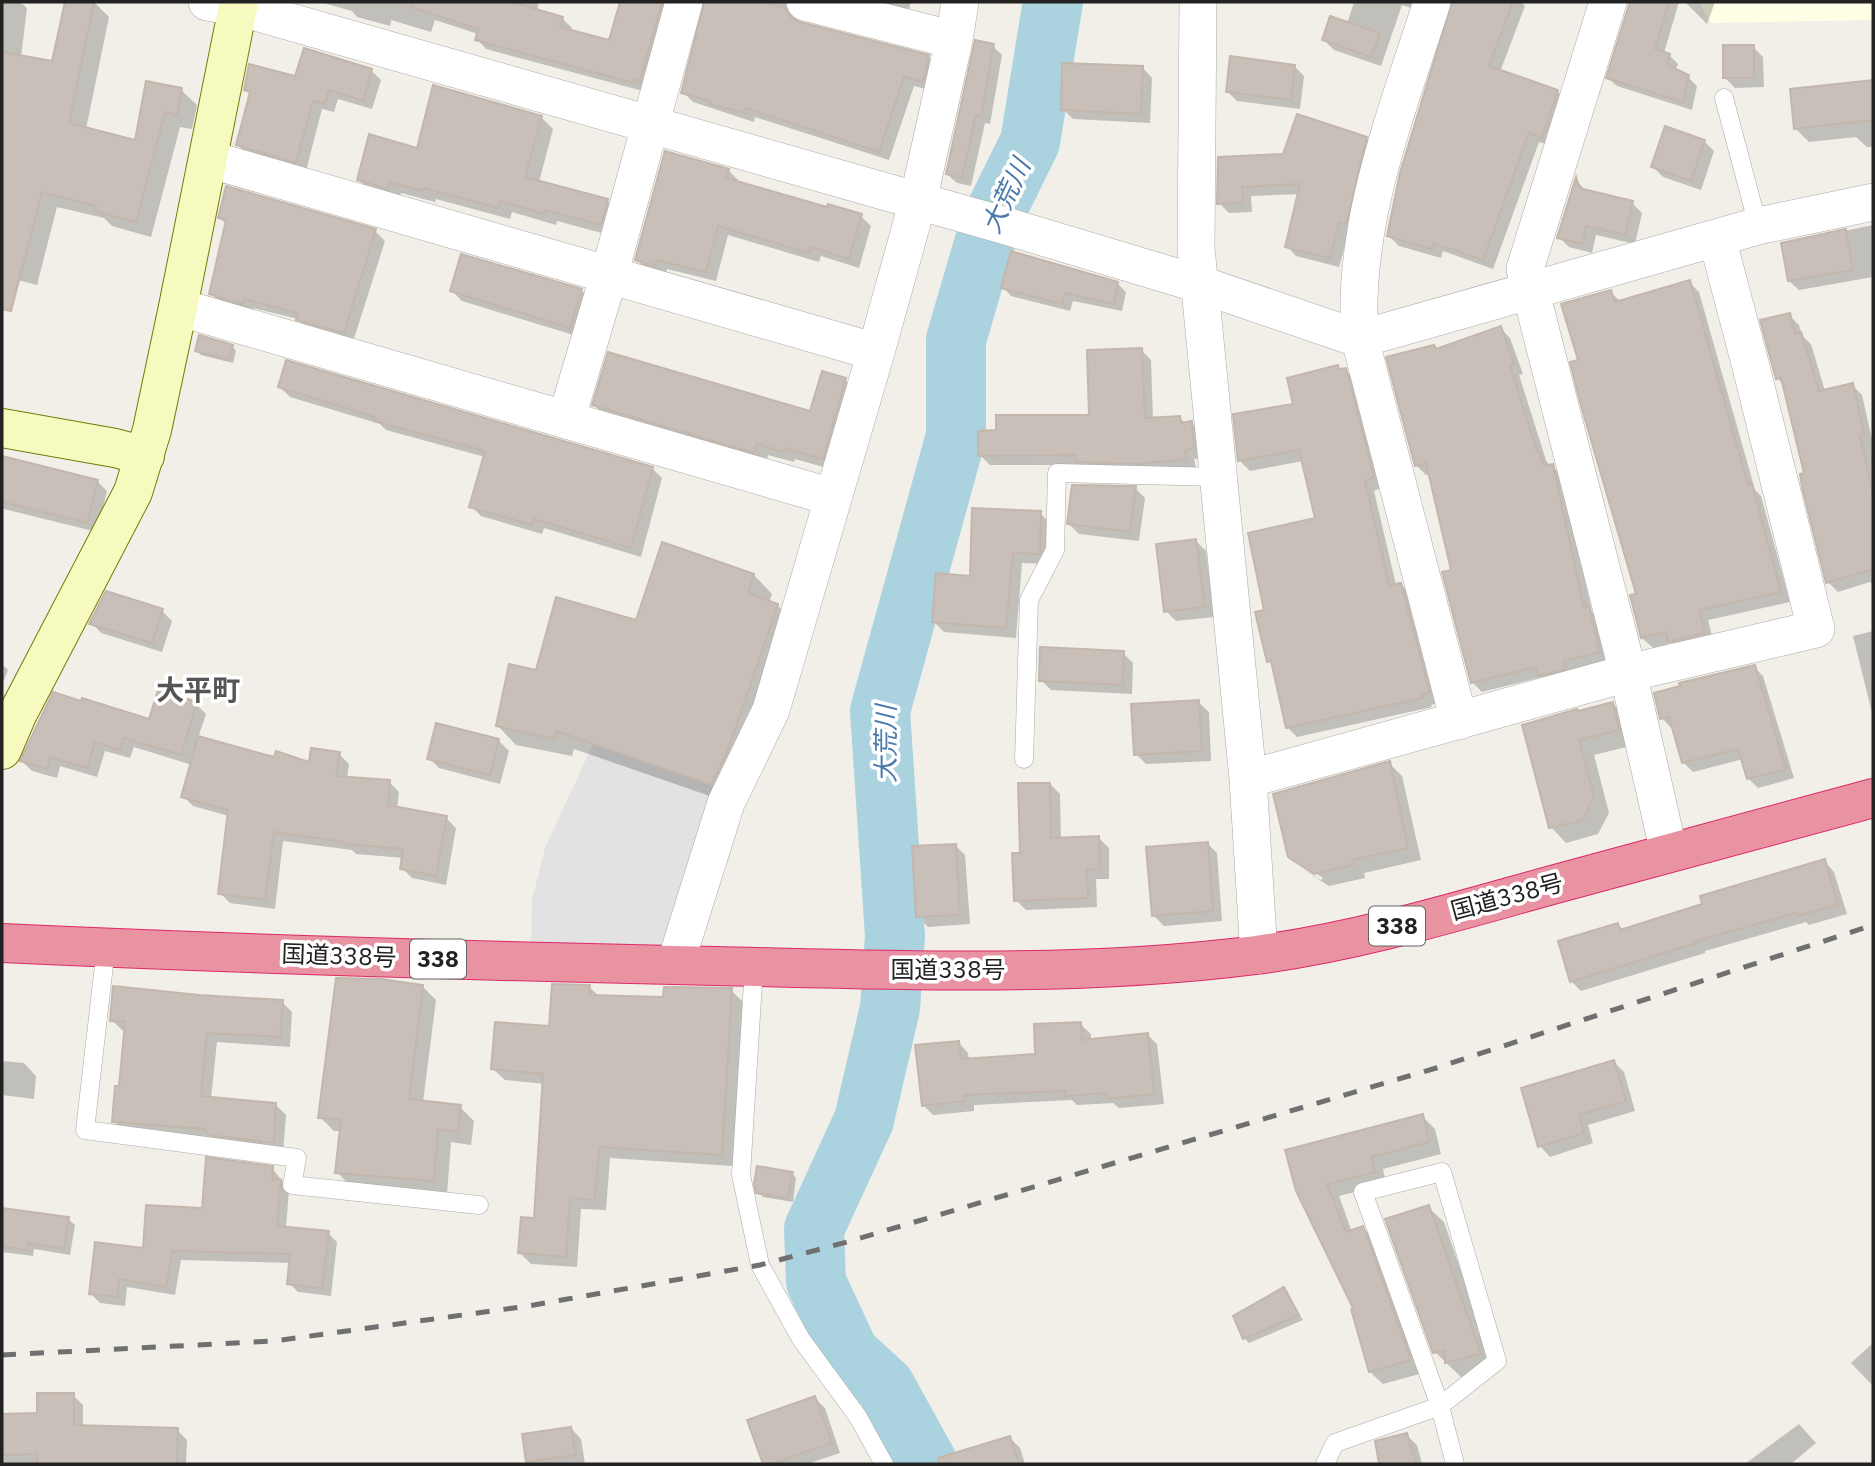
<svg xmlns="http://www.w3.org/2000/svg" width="1875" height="1466" font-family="'IBM Plex Sans','Noto Sans JP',sans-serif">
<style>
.education{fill:#ffffe5}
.parking{fill:#e2e2e2}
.shadow{fill:#0003}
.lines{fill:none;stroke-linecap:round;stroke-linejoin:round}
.river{stroke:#aad3df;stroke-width:60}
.building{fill:#c7bfb8;stroke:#c4b6ab;stroke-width:2}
.lane-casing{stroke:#a9a9a9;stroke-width:19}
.street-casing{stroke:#a9a9a9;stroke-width:38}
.secondary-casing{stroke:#707d05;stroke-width:40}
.highway-casing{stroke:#dc2a67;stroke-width:40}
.lane{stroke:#fff;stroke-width:18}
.street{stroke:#fff;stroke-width:37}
.secondary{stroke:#f7fabf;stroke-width:38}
.highway{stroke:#e892a2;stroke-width:38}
.rail{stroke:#707070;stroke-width:5;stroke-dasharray:14 14;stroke-linecap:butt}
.labels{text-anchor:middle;stroke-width:7;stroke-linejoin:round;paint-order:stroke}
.shield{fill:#fff;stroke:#646464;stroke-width:2}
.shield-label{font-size:23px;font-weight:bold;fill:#222}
.street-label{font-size:24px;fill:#222;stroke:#fff}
.water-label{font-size:26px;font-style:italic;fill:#4a7aab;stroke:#fff}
.quarter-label{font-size:28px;font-weight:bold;fill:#555;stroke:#fff}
</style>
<rect width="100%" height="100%" fill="#f2efe9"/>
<path class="education" d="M1699,2H1873V20L1711,23Z"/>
<path class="parking" d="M593,744L716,786L665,946L531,945L532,900L545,848Z"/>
<path class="shadow" d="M2,2H20L27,8L21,57L53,63L67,2H94L109,17L86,129L137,143L181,90L197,105L192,129L180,127L151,237L112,226L104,218L57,207L37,285L2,276Z
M320,2H539L537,11L562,18L572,28L571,31L610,42L622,2H675L643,91L486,49L477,39L478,34L435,20L431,32L391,20L390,26L357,17L352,11Z
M706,2H797L794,8L796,22L928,57L938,67L933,91L914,86L889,160L755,117L754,122L693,102L683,92Z
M864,2H911L908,13Z
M1354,2H1425L1420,11L1402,5L1381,66L1334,50L1324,40L1347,24Z
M1454,2H1521L1525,6L1500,72L1557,91L1567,101L1552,146L1539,142L1493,269L1443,251L1441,258L1399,246L1389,236Z
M1630,2H1679L1664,53L1669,55L1678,64L1675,71L1688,77L1697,86L1692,110L1617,86L1608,78Z
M1685,2H1715L1707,24Z
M993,46L1002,55L990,124L985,123L971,186L957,183L947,174Z
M1753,47L1763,57L1764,87L1735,88L1725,78Z
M1294,66L1304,76L1300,109L1237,101L1227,91Z
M1142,67L1152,78L1150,123L1073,119L1063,109Z
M371,70L381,80L372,109L338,99L334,112L322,109L306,171L247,154L238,145L251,95L246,89Z
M1873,82V147H1867L1856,137L1809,142L1796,129L1792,91Z
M541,117L553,129L539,182L607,201L619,213L613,236L557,221L556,225L512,212L510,219L436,199L435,202L401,193L399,200L371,192L359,180Z
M1366,138L1376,148L1349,231L1339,267L1296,256L1287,246L1300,194L1251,196L1252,212L1229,213L1219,203L1285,156Z
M1704,141L1714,151L1701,190L1663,177L1653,167Z
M728,170L738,180L737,183L828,210L861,216L871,226L859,268L821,256L819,262L728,235L716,281L667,269L665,275L647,270L637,260Z
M1577,180L1586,192L1632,203L1642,213L1635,244L1596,235L1592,253L1569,247L1559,237Z
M220,218L375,231L385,241L353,342L308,329L298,319L253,308L252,312L220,303L211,293L227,225Z
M1873,225V277L1799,290L1789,281L1783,244Z
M1689,282L1699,292L1755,490L1761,496L1790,602L1708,620L1714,643L1680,651L1672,643L1653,648L1642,638L1638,595L1580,361L1610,292L1621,302Z
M1117,283L1126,292L1122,311L1073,301L1070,311L1011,296L1003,287Z
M581,290L591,300L580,337L462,301L452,291Z
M1789,315L1799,325L1802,336L1811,344L1825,391L1852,385L1862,395L1873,444V585L1870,582L1838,592L1828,582L1785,386L1777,378Z
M1500,328L1510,338L1523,374L1519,375L1546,460L1550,466H1552L1562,476L1592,612L1599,618L1609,660L1550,685L1542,677L1482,692L1472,682L1453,571L1430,474L1426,475L1416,465L1434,347L1437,350Z
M232,346L236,351L233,363L201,355L197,350Z
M1141,350L1151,360L1153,419L1180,418L1186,424L1191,423L1201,433L1204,458L1194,459L1196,468L1087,471L1080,465H990L980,455L998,432L1091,416Z
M1337,367L1341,371L1345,370L1355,380L1383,487L1374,491L1396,585L1401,584L1411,595L1439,703L1431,705L1432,707L1297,737L1287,727L1274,666L1269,661L1266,611L1317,520L1303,461L1250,471L1240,461Z
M845,380L857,392L834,470L795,459L794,462L768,455L766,463L606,417L594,405L811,414Z
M280,387L652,468L662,478L641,557L544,528L542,534L481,516L471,506L485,457L386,430L380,424L290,397Z
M4,459L97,481L107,491L97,532L4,509L2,507V468Z
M1135,488L1145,498L1139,541L1079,534L1069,524Z
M1040,513L1050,523L1049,564L1022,563L1016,638L944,632L934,622L972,578Z
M1196,541L1206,551L1214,617L1176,621L1166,611Z
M754,575L772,594L769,602L777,605L796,624L730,803L574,749L572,756L516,745L498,726L537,672L637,622Z
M162,611L172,621L162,652L101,633L92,623Z
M1873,631V717L1853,636Z
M1123,653L1133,663L1132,694L1051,690L1041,680Z
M2,664L8,670L2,685Z
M1754,667L1763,676L1794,778L1758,788L1748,778L1743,759L1693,772L1683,762L1674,727L1671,728L1662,718Z
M1198,702L1209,712L1211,761L1146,764L1136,754Z
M196,704L206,714L198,738L275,760L310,764L339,754L349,764L347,778L389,782L399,792L397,809L446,818L456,828L446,885L412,878L402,868L404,858L356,854L352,850L283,841L275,909L230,903L220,893L229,816L193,806L183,796L192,765L134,747L130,758L105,751L97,777L60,766L57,778L32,771L22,761L150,721Z
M1613,704L1628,719L1634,745L1594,755L1609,813L1598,834L1566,843L1551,827L1578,713Z
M437,725L499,741L509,751L500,784L439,768L429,758Z
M1389,763L1402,776L1421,860L1364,873L1365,878L1329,886L1301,868L1321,880L1323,878L1299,862V865L1289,856Z
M1050,784L1060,794L1061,839L1099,838L1109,848V879H1096L1097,907L1026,910L1016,900L1022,854Z
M1207,843L1217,853L1222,921L1164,926L1153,915Z
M955,845L965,855L970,924L928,927L918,917Z
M1824,861L1834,872L1847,914L1809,925L1806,922L1705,951V953L1581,991L1571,981L1618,925L1624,930L1704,905Z
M422,986L436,1000L423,1102L460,1107L474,1121L471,1145L451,1142L447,1194L350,1186L337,1172L342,1131H334L320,1117Z
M589,987L600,997L665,999L731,990L743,1002L733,1166L610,1158L606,1210L581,1209L577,1267L531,1264L520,1253L535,1219L545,1084L505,1080L493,1069L550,1028Z
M282,1002L292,1012L290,1047L217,1042L211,1099L276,1105L286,1115L283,1153L220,1144L214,1138L124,1131L114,1121L120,1088L126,1031L122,1030L112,1020Z
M1080,1024L1091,1034V1041L1147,1034L1157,1044L1164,1104L1119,1108L1113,1103L1077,1105L1072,1100L974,1105V1111L933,1115L923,1105L958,1042L968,1053L969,1060L1037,1056Z
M2,1061L24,1063L36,1076L34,1099L2,1095Z
M1614,1062L1624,1072L1635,1111L1588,1125L1593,1143L1550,1157L1540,1146Z
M1422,1116L1435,1129L1441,1154L1383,1169L1386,1184L1339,1196L1352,1232L1363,1228L1376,1241L1423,1373L1383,1384L1370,1372L1355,1309L1298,1192Z
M272,1168L289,1190L286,1228L328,1233L337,1242L331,1296L298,1292L289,1283L291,1263L181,1260L175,1295L127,1287L125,1306L100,1303L91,1294L145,1250L203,1210Z
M792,1174L796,1178L793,1202L763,1197L758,1192Z
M1428,1207L1444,1222L1495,1369L1462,1378L1435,1352Z
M2,1214L68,1219L75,1225L70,1255L34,1249L33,1256L2,1252Z
M1283,1289L1303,1320L1249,1343L1244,1338Z
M1873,1343V1386L1851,1363Z
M73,1395L83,1405V1427L177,1430L187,1440L186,1463L210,1464H2V1416L39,1415Z
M815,1398L825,1408L840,1453L807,1464H763V1461Z
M1799,1424L1816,1443L1791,1464H1745Z
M571,1428L581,1439L585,1464H528L524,1435Z
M1406,1435L1417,1445L1422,1464H1381L1377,1442Z
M1010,1438L1020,1448L1025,1464H966L962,1452Z"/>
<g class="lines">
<path class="river" d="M928,1464L885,1386L849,1353L816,1282L814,1229L864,1120L890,1008L895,936L880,711L956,436V340L984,244L998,207L1030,142L1053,2"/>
</g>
<path class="building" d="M65,2H94L69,123L135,140L146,81L182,88L177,115L165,112L136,222L95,211L96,206L42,192L11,311L2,309V52L52,61Z
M412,2H512L563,17L560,27L609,40L620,2H662L640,81L635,79L634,83L475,40L478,29L411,7Z
M704,2H762L785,8L791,17L800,22L929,55L923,82L904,77L879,152L746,108L744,113L710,104V101L681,93Z
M1452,2H1513L1489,66L1558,90L1542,138L1529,133L1483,260L1433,243L1431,249L1387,236L1400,173Z
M1630,2H1669L1655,49L1670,54L1667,65L1689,75L1683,102L1606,78Z
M1330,16L1380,33L1371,57L1322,40Z
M975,40L994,44L981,116L976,115L962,178L946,174Z
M1723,45H1754V78H1723Z
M304,48L372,69L363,101L329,90L325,104L313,101L296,163L236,145L250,92L244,90L249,64L295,76Z
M1230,56L1295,65L1291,100L1226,92Z
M1062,63L1143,66L1141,114L1061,110Z
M1873,80V120L1794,129L1790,89Z
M433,85L542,116L525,177L608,199L601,225L545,210L544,214L500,201L498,208L424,188L423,191L389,182L387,189L357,180L369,134L417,148Z
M1297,114L1367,137L1346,224L1339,222L1330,258L1285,247L1300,184L1242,187L1243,203L1217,204L1218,157L1283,154Z
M1665,126L1705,140L1691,181L1651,167Z
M665,151L729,169L726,178L827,207L828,204L862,214L849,259L811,247L809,253L718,226L706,272L657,260L655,266L635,260Z
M1576,177L1579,188L1633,201L1625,235L1586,226L1582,244L1557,238Z
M226,186L376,229L344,333L296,320L298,313L244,299L243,304L209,294L226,220L218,218Z
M1846,229L1853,270L1788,281L1781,243Z
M1011,251L1118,282L1114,304L1065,293L1062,304L1001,288Z
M461,254L582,289L570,328L450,291Z
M1690,280L1748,485L1752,484L1781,592L1699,610L1705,633L1668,642L1666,632L1641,638L1630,595L1636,594L1582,409L1570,362L1578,360L1561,304L1611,290L1615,302Z
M1790,313L1795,334L1801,332L1819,391L1853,383L1864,434L1860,435L1873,493V569L1826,583L1802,487L1800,474L1804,473L1781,378L1776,379L1760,320Z
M1501,326L1514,364L1510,365L1537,452L1539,451L1544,466L1553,464L1584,608L1589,606L1600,652L1564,661L1566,669L1538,676L1536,667L1471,683L1442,572L1451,570L1426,463L1415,466L1386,357L1434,345L1436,349Z
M199,335L233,345L229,360L195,351Z
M1142,348L1145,418L1180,416L1181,423L1192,421L1194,448L1185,450L1186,459L1139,464L1075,462L1076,455L978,456V431L996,430V415H1089L1087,350Z
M608,352L810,411L822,371L846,378L823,459L784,448L783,452L757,444L754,453L592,405Z
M286,360L653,467L631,548L534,519L532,525L469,507L485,451L374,421L375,417L278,387Z
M1338,365L1339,369L1346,368L1374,477L1365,481L1389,585L1401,583L1430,693L1422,695L1423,698L1286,728L1271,661L1267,662L1255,612L1264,610L1248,533L1315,518L1299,450L1238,461L1233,414L1293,404L1287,378Z
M2,456L98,480L87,523L2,502Z
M1072,485L1136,486L1130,532L1067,524Z
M972,508L1041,511L1040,554L1013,553L1006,628L932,622L936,573L970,576Z
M1196,539L1205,607L1164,612L1156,544Z
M662,542L754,574L748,593L778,604L728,750L711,785L556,731L554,739L496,726L509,664L536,670L556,597L636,620Z
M106,591L163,609L152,643L89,624Z
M1040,647L1124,651L1123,685L1039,681Z
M1755,665L1786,769L1747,779L1738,749L1682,763L1669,717L1660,719L1654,693L1680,686L1679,683Z
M158,690L197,702L181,755L124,738L120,750L95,742L87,768L50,757L47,769L20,761L53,692L81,701L82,698L149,719Z
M1199,700L1202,751L1134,755L1131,704Z
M1613,702L1619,730L1579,740L1594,797L1583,820L1549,828L1522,725L1577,709L1578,711Z
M436,723L499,739L490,775L427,759Z
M198,736L274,757L276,751L309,762L311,748L340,752L336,776L390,780L388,805L447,816L436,876L400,869L403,849L344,844V842L274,832L265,900L218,894L228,810L181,797Z
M1390,761L1408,848L1352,860L1353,865L1314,874L1288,857L1273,794Z
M1018,783H1050L1051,838L1099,836L1100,869L1087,870L1088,898L1014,901L1012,853H1020Z
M1208,842L1213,911L1152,916L1146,847Z
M956,844L960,915L916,917L912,846Z
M1825,859L1838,905L1797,916L1796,913L1696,941V943L1570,982L1558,941L1618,923L1620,930L1702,904L1700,896Z
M336,978L381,979L423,985L409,1099L461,1105L458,1132L438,1129L434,1181L335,1173L341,1119L318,1118Z
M552,984L590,985L589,995L663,997L664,987L732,988L722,1155L599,1147L595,1200L570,1198L566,1257L518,1253L521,1217L534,1218L543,1074L491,1069L495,1022L549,1026Z
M113,986L199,995L283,1000L280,1037L207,1033L201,1096L276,1103L274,1143L208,1135L206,1129L112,1122L115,1086H119L125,1022L110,1021Z
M1081,1022L1082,1040L1148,1033L1154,1094L1107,1099V1093L1065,1096V1091L964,1095L965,1101L922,1106L915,1045L959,1041L961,1059L1035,1054L1034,1024Z
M1614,1060L1626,1101L1579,1115L1584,1133L1538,1147L1521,1088Z
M1423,1114L1429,1142L1371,1157L1375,1172L1327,1184L1346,1232L1363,1226L1411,1360L1369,1372L1351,1309L1353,1308L1296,1191L1285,1150Z
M206,1157L273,1166L272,1179L281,1180L277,1226L329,1231L322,1288L287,1284L290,1254L172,1251L166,1287L119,1279L117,1297L89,1294L95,1242L143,1248L146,1205L202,1208Z
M757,1166L793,1172L788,1198L756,1193L754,1184Z
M1429,1205L1481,1354L1445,1363V1350L1433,1353L1385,1219Z
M2,1208L69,1217L64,1249L28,1243L27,1250L2,1247Z
M1284,1287L1299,1315L1243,1339L1233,1316Z
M37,1393H74V1425L178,1428L177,1464H37V1454L2,1455V1414L37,1413Z
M815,1396L832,1443L770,1464H763L747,1420Z
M571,1427L576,1455L526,1462L522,1434Z
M1407,1433L1416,1464H1379L1375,1441Z
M1010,1436L1019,1464H939L938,1458Z"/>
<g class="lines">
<defs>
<path id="lane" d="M1724,98L1758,226
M1024,759L1029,600L1055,550L1057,473L1218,477
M106,948L85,1130L297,1158L292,1185L479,1205
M754,967L741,1175L760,1265L801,1339L858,1417L884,1464
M1442,1172L1497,1361L1440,1406L1363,1192Z
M1325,1464L1335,1443L1440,1406L1455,1464"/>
<path id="street" d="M207,2L238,7L1006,226L1199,284L1360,339L1758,226L1873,202
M805,2L954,40
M1198,2L1196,248L1248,779L1259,955
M1432,2C1398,110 1351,223 1360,339L1459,721
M1608,2L1525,269L1628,673L1669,853
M208,159L876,352
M178,307L832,497
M566,420L609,275L684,2
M1248,779L1628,673L1816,629L1751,367L1717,238
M675,965L726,803L771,710L876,352L918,201L954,40L960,2"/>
<path id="secondary" d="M2,428L115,448L145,456
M2,750L17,715L133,492L152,430L178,307L239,2"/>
<path id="highway" d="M2,943C239,954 477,961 715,966C895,970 1077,978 1256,955C1356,942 1455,912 1552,885C1659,856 1766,827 1873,798"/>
</defs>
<use href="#lane" class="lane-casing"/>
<use href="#street" class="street-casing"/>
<use href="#secondary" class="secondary-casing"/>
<use href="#highway" class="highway-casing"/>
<use href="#lane" class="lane"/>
<use href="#street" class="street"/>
<use href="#secondary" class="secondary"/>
<use href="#highway" class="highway"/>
<path class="rail" d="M2,1355L274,1341L528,1306L760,1265L847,1242L1436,1068L1873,925"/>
</g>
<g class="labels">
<g class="shield">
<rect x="1369" y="906.5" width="56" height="39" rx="5"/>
<rect x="410" y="939.5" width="56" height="39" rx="5"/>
</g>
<g class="shield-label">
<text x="1397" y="934">338</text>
<text x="438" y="967">338</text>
</g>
<g class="street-label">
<text transform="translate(1507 897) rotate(-15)" y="8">国道338号</text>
<text transform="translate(339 956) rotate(2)" y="8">国道338号</text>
<text x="948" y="978">国道338号</text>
</g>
<g class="water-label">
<text transform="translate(1006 196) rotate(-65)" y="9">大荒川</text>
<text transform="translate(886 744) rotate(-90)" y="9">大荒川</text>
</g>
<g class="quarter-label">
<text x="198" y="700">大平町</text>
</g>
</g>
<rect width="1875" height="1466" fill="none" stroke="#222222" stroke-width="7"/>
</svg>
